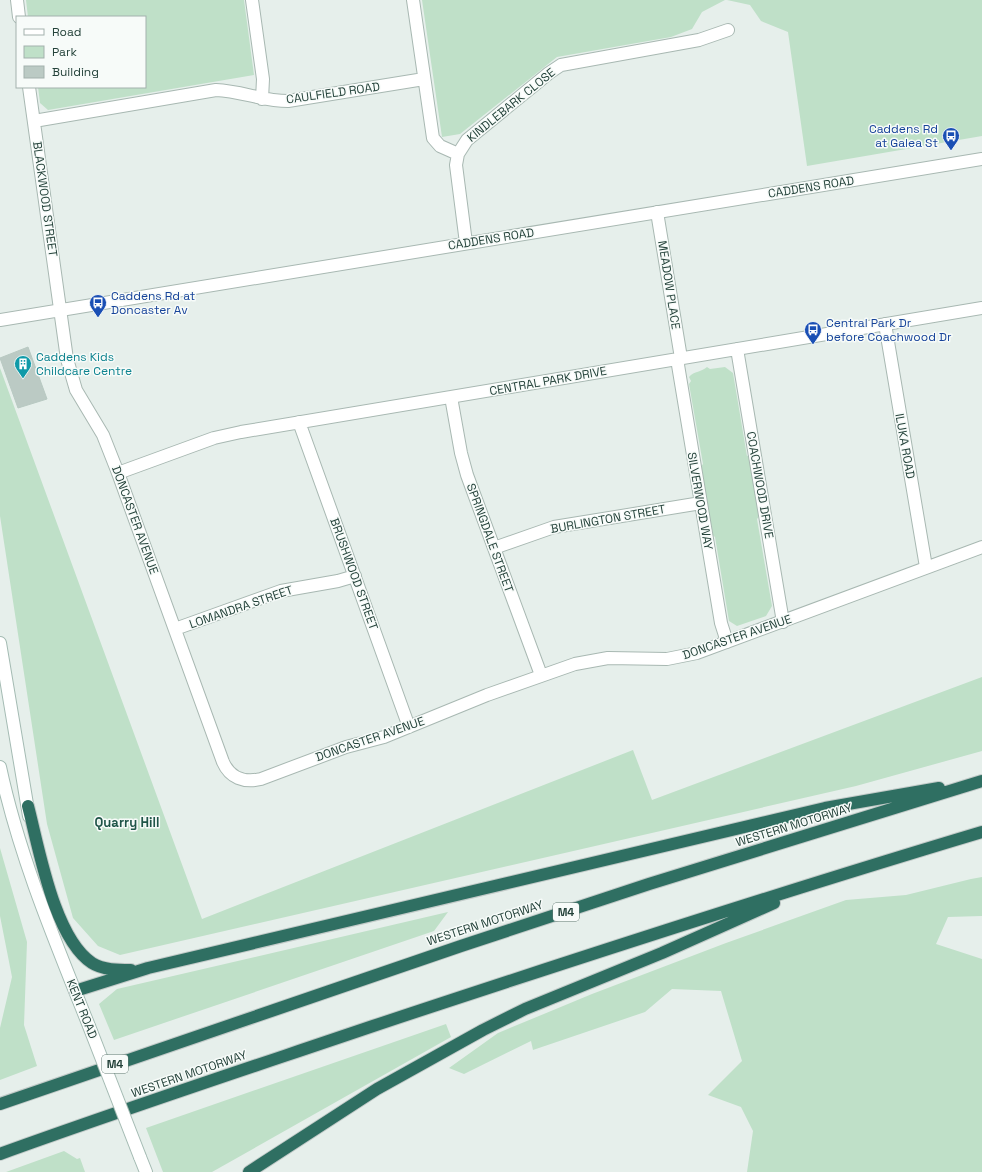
<svg xmlns="http://www.w3.org/2000/svg" width="982" height="1172" font-family="'Space Grotesk',sans-serif">
<style>
.green{fill:#bfe0c8}
.building{fill:#bbcac4;stroke:#b8c9c2}
.lines{fill:none;stroke-linecap:round;stroke-linejoin:round}
.minor-casing{stroke:#a8b8b2;stroke-width:14}
.secondary-casing{stroke:#a4bbb3;stroke-width:14}
.motorway-casing{stroke:#c2cac8;stroke-width:14}
.minor{stroke:#fff;stroke-width:12}
.secondary{stroke:#fff;stroke-width:12}
.motorway{stroke:#2f6f62;stroke-width:12}
.secondary-bridge-casing{stroke:#a4bbb3;stroke-width:14;stroke-linecap:butt}
.secondary-bridge{stroke:#fff;stroke-width:12}
.labels{text-anchor:middle;stroke-width:3;stroke-linejoin:round;paint-order:stroke}
.shield{fill:#f7fbf9;stroke:#637a73;stroke-width:1}
.shield-label{font-size:11px;font-weight:bold;fill:#24423a}
.street-label{font-size:12px;fill:#24423a;stroke:#f7fbf9}
.transit-label{font-size:12px;fill:#164399;stroke:#f7fbf9;text-anchor:start}
.culture-label{font-size:12px;fill:#0d838f;stroke:#f7fbf9;text-anchor:start}
.neighbourhood-label{font-size:13px;font-weight:bold;fill:#1f5548;stroke:#f7fbf9}
</style>
<rect width="100%" height="100%" fill="#e6efeb"/>
<path class="green" d="M26,0H244L254,75L48,110L40,103L38,87H145V17H28Z
M422,0H725L702,12L692,29L671,37L557,57L460,134L442,137Z
M727,0H982V136L807,166L788,32L761,21L750,5Z
M707,367L710,369L725,367L733,373L747,456L750,455L761,514L757,519L772,606L766,616L737,626L729,621L715,537L710,533L699,469L703,464L689,384L691,381L689,377C694,371 702,372 707,367Z
M0,368L202,919L633,750L652,800L982,677V751L856,786L120,955L98,946L73,918L47,824L0,516Z
M0,848L27,942L24,1025L37,1066L0,1080V1028L12,977L0,916Z
M982,877V916L948,917L936,944L982,959V1172H747L753,1131L741,1107L708,1095L742,1061L721,991L672,989L645,1012L533,1050L531,1041L464,1074L449,1068L498,1033L592,994L726,943L846,900L906,895L971,879Z
M448,912L434,931L114,1040L99,1004L117,989Z
M446,1024L451,1037L212,1172H163L146,1128Z
M64,1151L77,1159L80,1158L85,1172H6Z"/>
<path class="building" d="M28,347L47,399L18,408L0,358Z"/>
<g class="lines">
<defs>
<path id="minor" d="M17,0L19,17
M252,0L263,79L262,99
M413,0L433,138L440,146L458,154
M29,87L67,359L76,390L103,435L118,473L223,762C230,778 244,783 261,779L346,747L384,737L487,695L575,664L608,658L667,659L697,653L982,547
M34,121L216,90C241,91 263,101 288,101L424,79
M657,212L681,358
M466,243L456,165L458,154L467,140L549,73L561,65L699,40L728,30
M0,320L982,159
M885,324L926,567
M737,349L783,622
M677,359L721,623L727,642
M451,397L461,453L467,475L541,675
M299,422L409,727
M118,473L214,438L241,432L982,308
M494,548L554,527L701,503
M175,629L281,591L338,581L355,576"/>
<path id="secondary" d="M0,643L29,816
M0,767C19,856 55,941 89,1026
M140,1157L146,1172"/>
<path id="motorway" d="M28,806C39,848 54,938 92,963C103,970 118,970 131,970
M75,991L148,968L825,808L939,788
M0,1104L461,946L649,884L982,781
M0,1154C124,1109 249,1068 373,1026C575,959 778,893 982,832
M249,1172L377,1089L483,1030L525,1009L662,953L774,903"/>
</defs>
<use href="#minor" class="minor-casing"/>
<use href="#secondary" class="secondary-casing"/>
<use href="#motorway" class="motorway-casing"/>
<use href="#minor" class="minor"/>
<use href="#secondary" class="secondary"/>
<use href="#motorway" class="motorway"/>
<defs>
<path id="secondary-bridge" d="M89,1026L140,1157"/>
</defs>
<use href="#secondary-bridge" class="secondary-bridge-casing"/>
<use href="#secondary-bridge" class="secondary-bridge"/>
</g>
<defs>
<symbol id="bus-pin" viewBox="-11 -11 22 30"><path d="M0 17L-7.5 6A9.5 9.5 0 1 1 7.5 6Z" fill="#1a4fb4" stroke="#f7fbf9"/><path d="M-5-6H5V4H4V6H2V4H-2V6H-4V4H-5ZM-3.5-4V0h7V-4ZM-3.5 1.2v1.5H-2V1.2ZM2 1.2v1.5H3.5V1.2Z" fill="#fff"/></symbol>
<symbol id="building-pin" viewBox="-11 -11 22 30"><path d="M0 17L-7.5 6A9.5 9.5 0 1 1 7.5 6Z" fill="#0f9aa8" stroke="#f7fbf9"/><path d="M-4-6H4V6H1V3H-1V6H-4ZM-2.5-4.3h1.7v1.8h-1.7ZM.8-4.3h1.7v1.8H.8ZM-2.5-1h1.7V.8h-1.7ZM.8-1h1.7V.8H.8Z" fill="#fff"/></symbol>
</defs>
<g fill-rule="evenodd">
<use href="#bus-pin" x="941" y="126" width="20" height="27"/>
<use href="#bus-pin" x="88" y="293" width="20" height="27"/>
<use href="#bus-pin" x="803" y="320" width="20" height="27"/>
<use href="#building-pin" x="13" y="354" width="20" height="27"/>
</g>
<g class="labels">
<g class="shield">
<rect x="553" y="903" width="26" height="18" rx="3"/>
<rect x="102" y="1055" width="26" height="18" rx="3"/>
</g>
<g class="shield-label">
<text x="566" y="916">M4</text>
<text x="115" y="1068">M4</text>
</g>
<g class="street-label">
<text transform="translate(333 93) rotate(-8)" y="4">CAULFIELD ROAD</text>
<text transform="translate(511 105) rotate(-39)" y="4">KINDLEBARK CLOSE</text>
<text transform="translate(811 187) rotate(-9)" y="4">CADDENS ROAD</text>
<text transform="translate(45 199) rotate(82)" y="4">BLACKWOOD STREET</text>
<text transform="translate(491 239) rotate(-9)" y="4">CADDENS ROAD</text>
<text transform="translate(669 285) rotate(81)" y="4">MEADOW PLACE</text>
<text transform="translate(548 381) rotate(-10)" y="4">CENTRAL PARK DRIVE</text>
<text transform="translate(905 446) rotate(80)" y="4">ILUKA ROAD</text>
<text transform="translate(760 485) rotate(80)" y="4">COACHWOOD DRIVE</text>
<text transform="translate(700 501) rotate(80)" y="4">SILVERWOOD WAY</text>
<text transform="translate(608 519) rotate(-10)" y="4">BURLINGTON STREET</text>
<text transform="translate(135 520) rotate(70)" y="4">DONCASTER AVENUE</text>
<text transform="translate(490 538) rotate(70)" y="4">SPRINGDALE STREET</text>
<text transform="translate(354 574) rotate(70)" y="4">BRUSHWOOD STREET</text>
<text transform="translate(241 607) rotate(-19)" y="4">LOMANDRA STREET</text>
<text transform="translate(737 637) rotate(-19)" y="4">DONCASTER AVENUE</text>
<text transform="translate(370 739) rotate(-19)" y="4">DONCASTER AVENUE</text>
<text transform="translate(794 825) rotate(-17)" y="4">WESTERN MOTORWAY</text>
<text transform="translate(485 923) rotate(-18)" y="4">WESTERN MOTORWAY</text>
<text transform="translate(82 1009) rotate(68)" y="4">KENT ROAD</text>
<text transform="translate(189 1074) rotate(-19)" y="4">WESTERN MOTORWAY</text>
</g>
<g class="transit-label">
<text x="938" y="133" text-anchor="end">Caddens Rd<tspan x="938" dy="14">at Galea St</tspan></text>
<text x="111" y="300">Caddens Rd at<tspan x="111" dy="14">Doncaster Av</tspan></text>
<text x="826" y="327">Central Park Dr<tspan x="826" dy="14">before Coachwood Dr</tspan></text>
</g>
<g class="culture-label">
<text x="36" y="361">Caddens Kids<tspan x="36" dy="14">Childcare Centre</tspan></text>
</g>
<g class="neighbourhood-label">
<text x="127" y="827">Quarry Hill</text>
</g>
</g>
<rect x="16" y="16" width="130" height="72" fill="#f7fbf9" stroke="#a3b1ad"/>
<rect x="24" y="29" width="20" height="6" fill="#ffffff" stroke="#a3b1ad"/>
<text x="52" y="36" font-size="12" fill="#24423a">Road</text>
<rect x="24" y="46" width="20" height="12" fill="#bfe0c8" stroke="#a3b1ad"/>
<text x="52" y="56" font-size="12" fill="#24423a">Park</text>
<rect x="24" y="66" width="20" height="12" fill="#bbcac4" stroke="#a3b1ad"/>
<text x="52" y="76" font-size="12" fill="#24423a">Building</text>
</svg>
